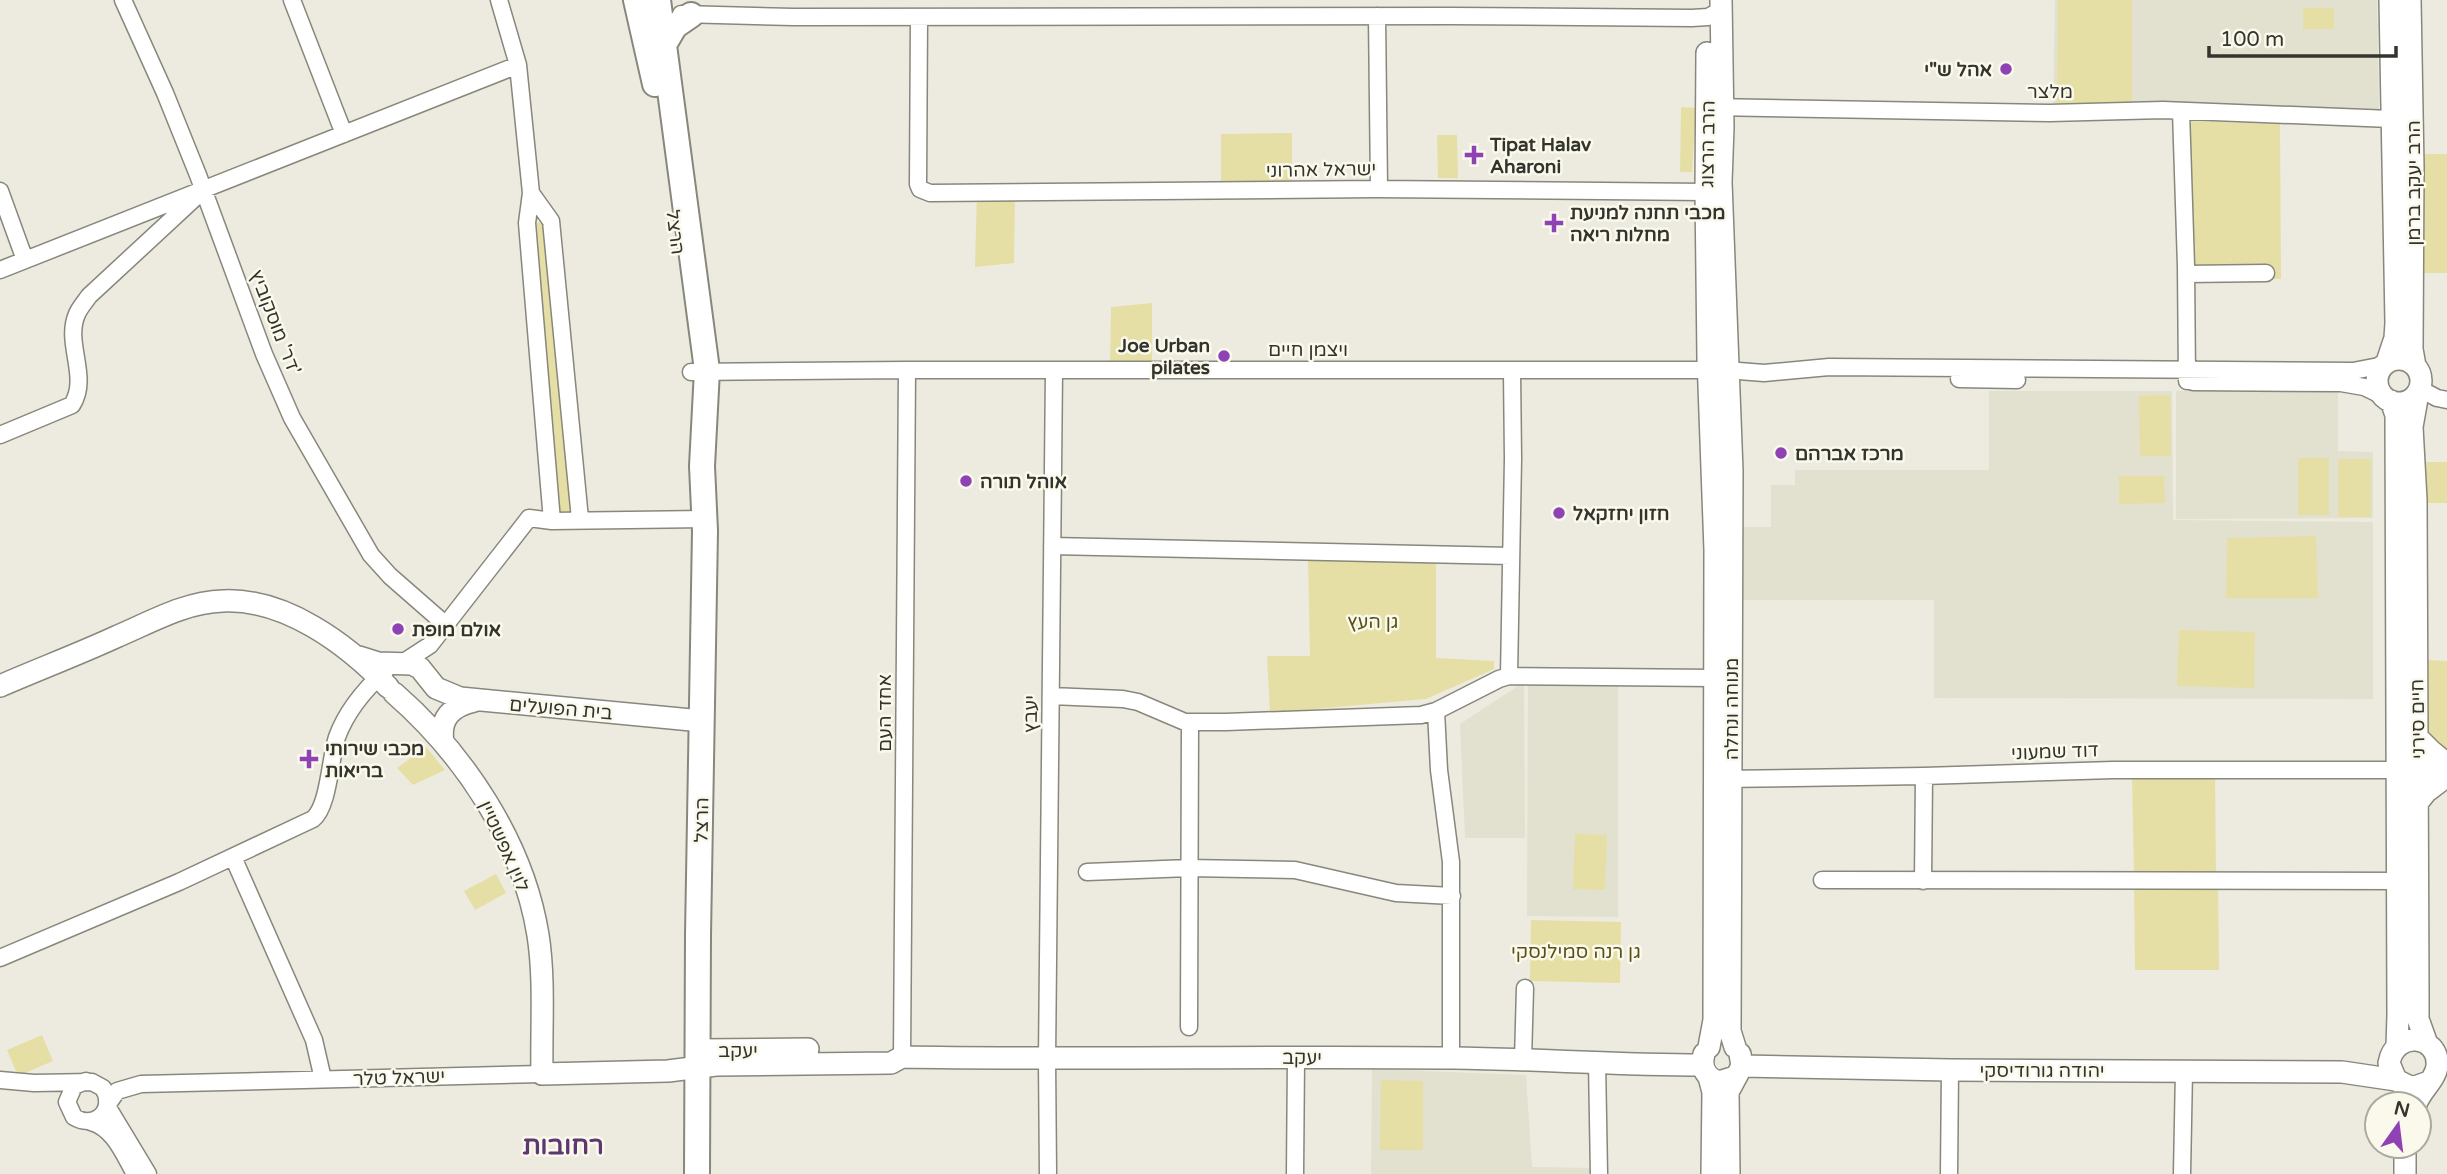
<svg xmlns="http://www.w3.org/2000/svg" width="2447" height="1174" font-family="'Varela Round','Noto Sans Hebrew',sans-serif">
<style>
.built{fill:#e2e0ce}
.green{fill:#e5dfa5}
.lines{fill:none;stroke-linecap:round;stroke-linejoin:round}
.street-casing{stroke:#88877c;stroke-width:19}
.secondary-casing{stroke:#88877c;stroke-width:24}
.primary-casing{stroke:#88877c;stroke-width:28}
.street{stroke:#fff;stroke-width:16}
.secondary{stroke:#fff;stroke-width:21}
.primary{stroke:#fff;stroke-width:24}
.poi-dot{fill:#8e42b4;stroke:#faf9ec;stroke-width:2.5}
.labels{text-anchor:middle;stroke-width:5;stroke-linejoin:round;paint-order:stroke}
.poi-label{font-size:19px;font-weight:bold;fill:#34342f;stroke:#faf9ec;text-anchor:start}
.street-label{font-size:19px;fill:#34342f;stroke:#faf9ec}
.park-label{font-size:19px;fill:#575117;stroke:#faf9ec}
.district-label{font-size:26px;font-weight:bold;fill:#5c3770;stroke:#faf9ec}
</style>
<rect width="100%" height="100%" fill="#edebdf"/>
<path class="built" d="M2055,0H2377L2379,109L2053,108Z
M1989,391H2172L2173,520L2373,522V699L1934,698V600H1739L1738,527H1771V485H1795V470H1989Z
M2176,391H2338V451L2373,452V518L2176,519Z
M1528,681H1618V917L1527,916Z
M1524,682L1525,838H1465L1460,724Z
M1372,1069L1526,1075L1532,1167L1593,1168V1174H1371Z"/>
<path class="green" d="M2058,0H2132V107H2057Z
M2303,8H2334V29H2303Z
M1681,107L1696,108L1692,172H1680Z
M2189,121L2280,124L2281,279H2193Z
M1292,133V188H1221V134Z
M1437,135H1457L1458,178H1438Z
M2421,154H2447V273H2422Z
M977,193L1015,194L1014,263L975,267Z
M548,221L576,519H555L529,224Z
M1152,303V370H1110L1111,307Z
M2170,395L2171,456H2140L2139,396Z
M2298,458H2329V515H2298Z
M2338,459H2371V517H2338Z
M2422,462H2447V503H2422Z
M2119,476H2164L2165,503L2119,504Z
M2316,536L2318,598H2226L2227,538Z
M1308,556L1436,560V658L1494,661V669L1426,699L1270,713L1267,656H1310Z
M2179,630L2255,632L2254,688L2177,686Z
M2428,660L2447,661V752L2429,738L2427,730Z
M426,747L445,770L413,785L397,768Z
M2215,774L2216,873L2134,874L2132,775Z
M1575,834L1607,835L1605,890L1573,889Z
M496,874L506,893L475,910L464,891Z
M2134,883H2218L2219,970H2135Z
M1531,920L1621,922L1620,983L1530,981Z
M42,1035L53,1061L18,1076L7,1050Z
M1381,1080L1423,1081V1150H1380Z"/>
<g class="lines">
<defs>
<path id="street" d="M123,0L165,93L198,175L264,354L292,418L371,555L390,576L446,625
M292,0L344,134
M499,0L518,65L531,193L527,223L552,521
M681,14L793,17L1451,16L1692,18L1708,17L1721,10
M1377,16L1379,189
M919,17L918,184L920,189L930,193L1376,189L1706,192L1715,186
M1712,107L2050,113L2163,110L2391,119
M2181,111L2186,266L2187,381
M0,191L25,260
M531,193L551,221L580,519
M0,270L518,65
M2186,274L2266,273
M691,372L907,370H1726L1764,373L1829,367L2353,371L2384,365
M1959,379L2017,380
M2193,382L2341,383L2364,387L2383,396
M2420,389L2437,398L2447,400
M0,435L72,405C90,377 64,343 77,314C80,307 85,302 89,296L197,196
M1052,546L1511,556
M404,662L430,645L529,518L552,521L705,519
M1509,676L1513,459L1512,371
M1051,696L1123,699L1138,702L1185,722H1226L1421,715L1436,711L1499,679L1509,676L1713,678L1723,672
M1436,711L1439,770L1451,862V1058
M1721,779L1924,776L2113,770H2447
M233,857L314,1040L323,1079
M1087,872L1189,868L1295,870L1396,893L1452,896
M1822,880L2408,881
M1923,881L1924,776
M0,958L179,882L313,819C329,806 330,758 337,737C347,710 364,690 385,671
M1189,1027L1190,722
M902,1057L907,370
M1523,1060L1525,988
M1597,1062L1599,1174
M0,1080L34,1083L92,1082L103,1088L106,1094C112,1115 92,1128 74,1117L67,1102L74,1086L86,1081
M108,1104L117,1091L141,1084L542,1074
M107,1106L148,1174
M91,1122C114,1128 124,1155 135,1174
M1048,1174L1047,1059L1054,370
M1295,1174L1296,1057
M1949,1174L1950,1070
M2182,1174L2184,1070"/>
<path id="secondary" d="M1721,0L1723,127L1721,182L1732,471L1730,1031L1735,1047
M2410,0L2413,167L2412,349L2415,366
M1707,53L1706,192L1708,358L1715,550L1714,1020L1709,1047
M2377 381a22 22 0 1 1 44 0a22 22 0 1 1-44 0Z
M2387,362L2395,338L2396,323L2390,0
M2418,393L2412,427L2416,500L2418,992V1019L2427,1044
M2391,401L2396,415L2398,1015L2397,1047
M359,657L378,663L412,664L420,668L436,688L460,698L702,721
M0,686C39,669 79,654 118,636C151,622 185,602 223,601C285,598 347,644 388,687
M394,693C464,754 523,842 538,935C545,980 541,1028 542,1074L668,1071L716,1065L891,1063L902,1057C1086,1060 1270,1056 1453,1058C1536,1059 1619,1065 1702,1065
M2417,737L2431,751L2447,764
M443,742C439,718 452,706 474,701
M2418,802L2426,792L2447,776
M698,1050L808,1049
M1704,1054C1700,1068 1706,1078 1719,1082L1735,1077
M1742,1066L1950,1070L2342,1072L2396,1080
M1709,1077L1713,1092L1712,1174
M2416,1104C2421,1090 2436,1079 2437,1066C2440,1035 2395,1029 2389,1063L2396,1080L2412,1088L2429,1082
M2405,1146V1174
M1729,1174L1728,1092L1742,1066L1740,1054"/>
<path id="primary" d="M636,0L655,84
M658,0L707,370L702,466L705,531L698,935L697,1174
M665,43L675,26L691,15"/>
</defs>
<use href="#street" class="street-casing"/>
<use href="#secondary" class="secondary-casing"/>
<use href="#primary" class="primary-casing"/>
<use href="#street" class="street"/>
<use href="#secondary" class="secondary"/>
<use href="#primary" class="primary"/>
</g>
<g class="poi-dot">
<circle cx="2006" cy="69" r="7"/>
<path d="M1470.5 144.5h7v7h7v7h-7v7h-7v-7h-7v-7h7z"/>
<path d="M1550.5 212.5h7v7h7v7h-7v7h-7v-7h-7v-7h7z"/>
<circle cx="1224" cy="356" r="7"/>
<circle cx="1781" cy="453" r="7"/>
<circle cx="966" cy="481" r="7"/>
<circle cx="1559" cy="513" r="7"/>
<circle cx="398" cy="629" r="7"/>
<path d="M305.5 748.5h7v7h7v7h-7v7h-7v-7h-7v-7h7z"/>
</g>
<g class="labels">
<g class="poi-label">
<text x="1992" y="76" text-anchor="end">אהל ש"י</text>
<text x="1490" y="151">Tipat Halav<tspan x="1490" dy="22">Aharoni</tspan></text>
<text x="1570" y="219">מכבי תחנה למניעת<tspan x="1570" dy="22">מחלות ריאה</tspan></text>
<text x="1210" y="352" text-anchor="end">Joe Urban<tspan x="1210" dy="22">pilates</tspan></text>
<text x="1795" y="460">מרכז אברהם</text>
<text x="980" y="488">אוהל תורה</text>
<text x="1573" y="520">חזון יחזקאל</text>
<text x="412" y="636">אולם מופת</text>
<text x="325" y="755">מכבי שירותי<tspan x="325" dy="22">בריאות</tspan></text>
</g>
<g class="street-label">
<text x="2050" y="98">מלצר</text>
<text transform="translate(1707 144) rotate(-89)" y="7">הרב הרצוג</text>
<text transform="translate(1321 169) rotate(-1)" y="7">ישראל אהרוני</text>
<text transform="translate(2413 183) rotate(-90)" y="7">הרב יעקב ברמן</text>
<text transform="translate(676 232) rotate(83)" y="7">הרצל</text>
<text transform="translate(276 322) rotate(69)" y="7">דר' מוסקוביץ'</text>
<text x="1308" y="356">ויצמן חיים</text>
<text transform="translate(561 708) rotate(5)" y="7">בית הפועלים</text>
<text transform="translate(1731 709) rotate(-90)" y="7">מנוחה ונחלה</text>
<text transform="translate(884 713) rotate(-90)" y="7">אחד העם</text>
<text transform="translate(1030 714) rotate(-89)" y="7">יעבץ</text>
<text transform="translate(2417 719) rotate(-91)" y="7">חיים סירני</text>
<text transform="translate(2055 751) rotate(-2)" y="7">דוד שמעוני</text>
<text transform="translate(701 820) rotate(-89)" y="7">הרצל</text>
<text transform="translate(505 846) rotate(66)" y="7">לוין אפשטיין</text>
<text x="738" y="1057">יעקב</text>
<text transform="translate(1302 1057) rotate(1)" y="7">יעקב</text>
<text x="2042" y="1077">יהודה גורודיסקי</text>
<text transform="translate(399 1077) rotate(-2)" y="7">ישראל טלר</text>
</g>
<g class="park-label">
<text x="1373" y="628">גן העץ</text>
<text x="1576" y="958">גן רנה סמילנסקי</text>
</g>
<g class="district-label">
<text x="563" y="1154">רחובות</text>
</g>
</g>
<g transform="translate(2398 1125) rotate(14)"><circle r="33" fill="#faf9ec" stroke="#abaaa0" stroke-width="2"/>
<path d="M0-5L12 26L0 18L-12 26Z" fill="#8e42b4"/>
<text y="-10" font-size="19" font-weight="bold" text-anchor="middle" fill="#34342f">N</text>
</g>
<path d="M2209 46v10h187v-10" fill="none" stroke="#34342f" stroke-width="3.5"/>
<text x="2220" y="46" font-size="21" fill="#34342f" stroke="#faf9ec" stroke-width="5" paint-order="stroke">100 m</text>
</svg>
